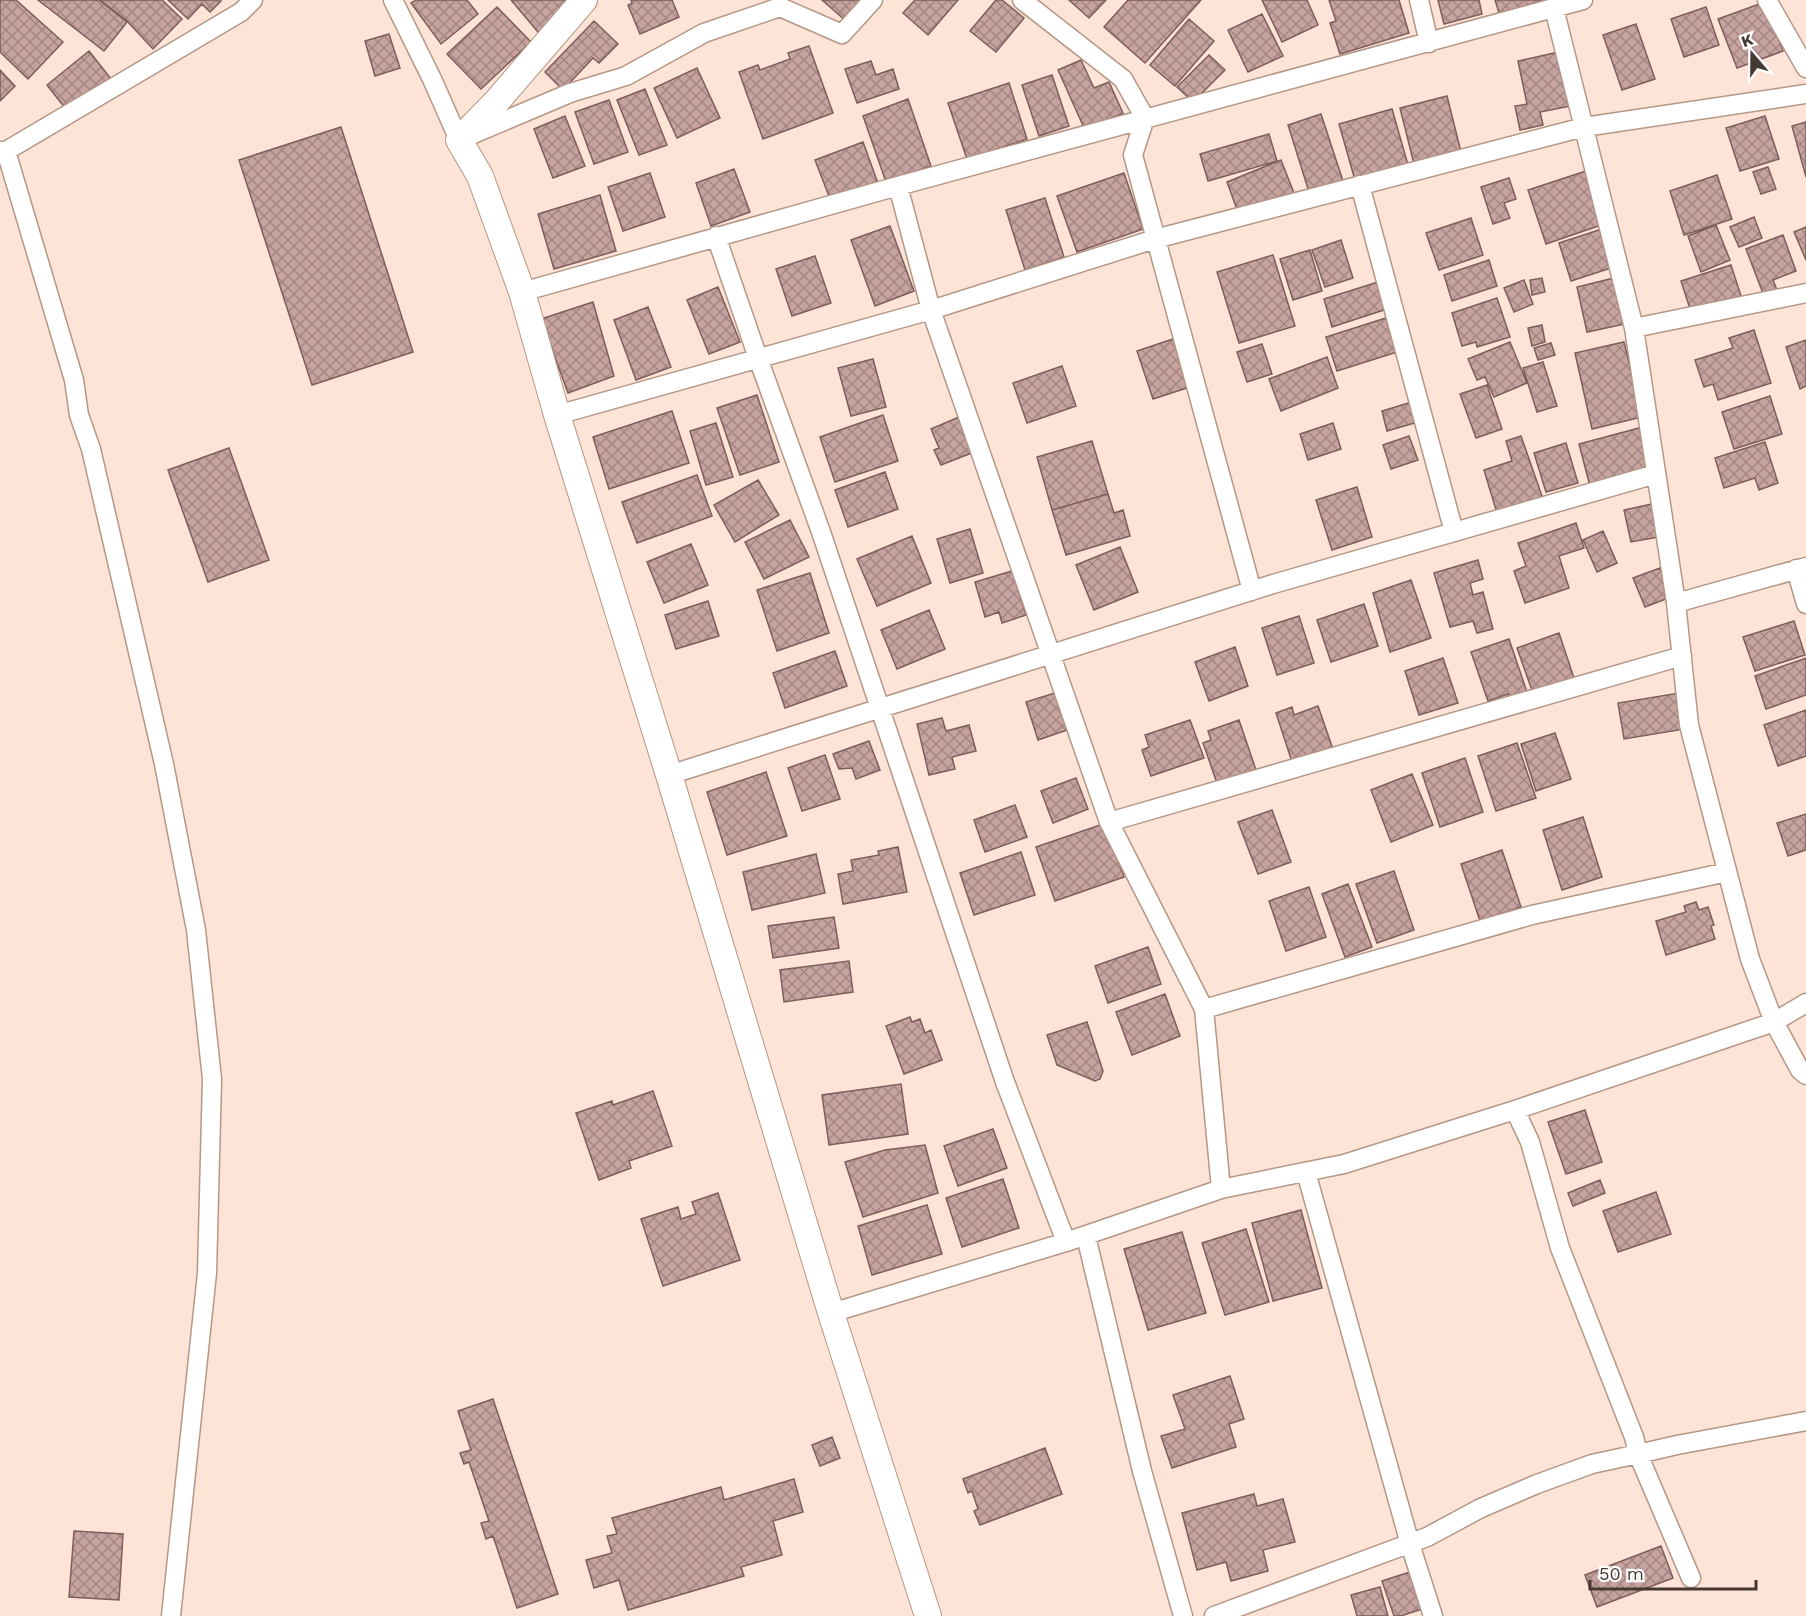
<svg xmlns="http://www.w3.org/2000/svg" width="1806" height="1616" font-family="'Work Sans',sans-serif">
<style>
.building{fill:url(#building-cross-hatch);stroke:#7e5e5b;stroke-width:1.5}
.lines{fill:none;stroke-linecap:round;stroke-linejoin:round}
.street-casing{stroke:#b49786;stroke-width:21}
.secondary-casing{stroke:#b49786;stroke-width:28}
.street{stroke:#fff;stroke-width:18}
.secondary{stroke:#fff;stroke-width:26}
</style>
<defs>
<pattern id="building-cross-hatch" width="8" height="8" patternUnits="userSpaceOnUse" patternTransform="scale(1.5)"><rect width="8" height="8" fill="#c7a3a0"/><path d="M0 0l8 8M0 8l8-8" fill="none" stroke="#a38683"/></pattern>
</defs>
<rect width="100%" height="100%" fill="#fee4d6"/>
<path class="building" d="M0,0H16L63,42L28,79L0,52Z
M38,0H99L127,22L104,51Z
M100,0H162L182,19L153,49L126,20Z
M168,0H220L221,1L210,12L202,4L188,19Z
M416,0H467L478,14L441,44L411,3Z
M511,0H578L544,39Z
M631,0H672L679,17L640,34L628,5L632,3Z
M822,0H866L846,21Z
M915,0H958L928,35L903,13Z
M996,0H1002L1024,18L996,52L970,31Z
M1069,0H1106L1089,18Z
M1128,0H1201L1145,63L1104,27Z
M1262,0H1307L1318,25L1282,42Z
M1329,0H1399L1409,33L1340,54L1330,23L1336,21Z
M1438,0H1479L1482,14L1444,24Z
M1495,0H1547L1499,13Z
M1765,2L1783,51L1737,68L1718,19Z
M497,7L531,42L481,89L447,54Z
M1706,7L1719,45L1684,57L1671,19Z
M1262,14L1283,56L1248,72L1228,30Z
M1189,19L1214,41L1175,86L1150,65Z
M594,21L618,44L599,63L593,58L563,90L545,72Z
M1636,24L1655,79L1622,90L1603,35Z
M389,34L400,68L375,76L365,41Z
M809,46L833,113L763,139L739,72L758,65L760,70L790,59L788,53Z
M89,51L111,79L69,113L47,85Z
M1559,52L1571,106L1540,112L1543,125L1520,130L1515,106L1527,104L1518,61Z
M1209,55L1225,70L1193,102L1177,87Z
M1081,60L1094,88L1109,82L1123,113L1085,130L1058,70Z
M871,61L876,75L893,69L899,89L857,103L845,69Z
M697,68L720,118L677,138L654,88Z
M0,70L15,86L0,101Z
M1052,75L1069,126L1039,136L1022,85Z
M1009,83L1027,139L967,159L948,103Z
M645,89L667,145L639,155L617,100Z
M1447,96L1461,152L1414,164L1400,108Z
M908,99L931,166L886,182L863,116Z
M609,100L628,152L594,164L575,112Z
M1392,109L1408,165L1355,180L1339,124Z
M1321,114L1344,184L1310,195L1288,125Z
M565,116L585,166L553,178L534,129Z
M1765,116L1779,159L1740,171L1726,128Z
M1806,122V177L1792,126Z
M341,127L413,352L312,385L239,160Z
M1269,134L1277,161L1208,181L1200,154Z
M863,142L879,186L832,204L815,160Z
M1281,160L1294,193L1239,215L1227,182Z
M1768,167L1776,189L1761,194L1753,172Z
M734,169L750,212L711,226L696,183Z
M1586,171L1604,224L1546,244L1528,190Z
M650,173L665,217L623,231L608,187Z
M1124,173L1143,229L1077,252L1057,196Z
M1717,175L1732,219L1684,235L1670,191Z
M1509,178L1516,199L1504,203L1510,218L1493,224L1481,187Z
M600,195L616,251L554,269L538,214Z
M1045,198L1064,257L1025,270L1006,210Z
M1754,217L1762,238L1739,247L1730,227Z
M1471,218L1483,255L1439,270L1426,233Z
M1716,225L1730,260L1701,272L1688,236Z
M890,226L914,291L875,306L851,240Z
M1806,227V260L1794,232Z
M1602,229L1614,267L1571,281L1559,243Z
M1783,235L1796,271L1773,280L1777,290L1764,296L1746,249Z
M1341,240L1353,278L1325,287L1312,250Z
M1310,250L1322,291L1293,300L1280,259Z
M1273,255L1295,326L1239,343L1217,272Z
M815,256L831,303L792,316L776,269Z
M1489,260L1497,286L1452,301L1444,275Z
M1731,265L1741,296L1691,312L1681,281Z
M1542,278L1545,292L1532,295L1530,280Z
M1614,278L1625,324L1587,332L1577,287Z
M1524,280L1533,304L1514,312L1504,288Z
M1378,282L1387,309L1332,327L1324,299Z
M718,287L740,342L709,354L687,300Z
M1497,298L1510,337L1477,347L1476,342L1462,346L1452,313Z
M593,302L614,376L568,393L541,319Z
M648,307L671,367L636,380L614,320Z
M1386,318L1397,352L1337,371L1326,337Z
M1542,325L1545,342L1532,346L1528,328Z
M1754,330L1771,383L1718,400L1713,384L1704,387L1695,360L1733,348L1729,338Z
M1173,339L1190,387L1153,399L1137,351Z
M1806,340V386L1800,389L1786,347Z
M1510,342L1527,383L1494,397L1485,377L1477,380L1468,359Z
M1624,342L1642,417L1592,429L1575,353Z
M1551,343L1555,355L1538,360L1534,348Z
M1262,344L1272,374L1247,382L1237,352Z
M1327,357L1338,388L1281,411L1269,379Z
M873,359L886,407L851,416L838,368Z
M1543,362L1557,406L1537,412L1523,368Z
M1062,366L1076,406L1027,423L1013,383Z
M1487,385L1502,429L1476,438L1460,394Z
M757,395L779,462L740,475L717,408Z
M1770,396L1782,434L1734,449L1722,412Z
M1412,402L1418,422L1387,431L1382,411Z
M672,411L689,463L609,489L593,437Z
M883,415L898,461L835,482L820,437Z
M959,417L974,452L941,465L934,450L939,448L931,429Z
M716,423L733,477L706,485L690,431Z
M1333,423L1341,449L1308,460L1300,434Z
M1639,428L1650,469L1590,486L1579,444Z
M1409,436L1418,460L1391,469L1383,445Z
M1521,436L1543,499L1497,513L1484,470L1512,461L1506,441Z
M1092,441L1108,494L1052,510L1037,457Z
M1765,442L1778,483L1759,490L1755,478L1724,488L1715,458Z
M1566,443L1578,483L1546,492L1534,453Z
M229,448L269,560L208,582L168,470Z
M885,472L898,509L848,527L835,490Z
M697,475L712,516L637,543L622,502Z
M758,480L779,515L735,542L714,505Z
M1357,487L1372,537L1332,550L1316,500Z
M1108,494L1114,513L1123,510L1130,536L1066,555L1052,510Z
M1652,504L1659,537L1631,542L1624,510Z
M790,520L809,557L764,579L745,542Z
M1576,523L1584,548L1559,556L1569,588L1525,603L1514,571L1526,566L1518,543Z
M970,529L983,573L950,583L937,539Z
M1603,531L1617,563L1597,572L1583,540Z
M912,536L931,583L877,606L857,559Z
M691,544L708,585L664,603L647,562Z
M1120,547L1138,592L1094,610L1076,565Z
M1478,560L1483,579L1470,583L1473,595L1483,592L1493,629L1477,633L1473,621L1450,627L1434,573Z
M1660,568L1671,597L1645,607L1633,578Z
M1012,571L1026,615L1002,623L999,612L985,617L975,582Z
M810,573L829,633L777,651L757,590Z
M1411,580L1431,638L1390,652L1373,593Z
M708,601L719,636L676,649L665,615Z
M1364,604L1378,646L1331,662L1317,620Z
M929,610L945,649L897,669L881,630Z
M1299,616L1314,663L1277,675L1262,628Z
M1794,621L1805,655L1755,671L1743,637Z
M1559,633L1575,681L1534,696L1517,648Z
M1509,639L1528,695L1510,701L1508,694L1488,701L1471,652Z
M1235,647L1248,686L1209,701L1195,662Z
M835,651L847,686L785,708L773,673Z
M1443,658L1458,703L1419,715L1405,671Z
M1806,658V695L1766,709L1755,676Z
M1055,693L1067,730L1038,740L1026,702Z
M1679,693L1685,729L1624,739L1618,703Z
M1318,706L1334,752L1293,765L1276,713L1292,707L1294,715Z
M1806,710V756L1778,766L1764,725Z
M942,718L946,731L969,725L976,751L952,757L955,769L929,775L917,724Z
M1190,720L1204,758L1151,776L1142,750L1149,747L1145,735Z
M1239,720L1257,773L1218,786L1203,743L1211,740L1208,731Z
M1555,733L1571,779L1536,791L1521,744Z
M869,741L880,770L856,779L852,768L839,769L833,754Z
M1517,743L1536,798L1496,811L1478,756Z
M825,755L840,799L802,811L788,768Z
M1465,758L1483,812L1440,827L1422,773Z
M766,772L787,836L727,855L707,792Z
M1412,774L1433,825L1391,842L1371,790Z
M1076,778L1088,809L1053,823L1041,791Z
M1015,805L1027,837L985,852L974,820Z
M1272,810L1291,862L1258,874L1238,822Z
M1806,814V850L1788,856L1777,823Z
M1583,817L1602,877L1562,890L1543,830Z
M1106,823L1124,877L1055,901L1036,847Z
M898,847L907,892L843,904L838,874L853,871L851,860L879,855L878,851Z
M1502,850L1521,907L1480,921L1461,864Z
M1021,852L1035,895L974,915L960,873Z
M816,854L825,893L752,910L743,872Z
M1394,871L1414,930L1377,943L1356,884Z
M1348,884L1372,947L1345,957L1322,894Z
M1309,887L1326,937L1286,951L1269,901Z
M1696,902L1699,910L1708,907L1714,925L1711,926L1715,939L1666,955L1656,921L1686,912L1684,906Z
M834,917L839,948L773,958L768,926Z
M1148,947L1161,984L1108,1003L1095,966Z
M849,961L853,992L784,1002L780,970Z
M1165,994L1180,1036L1132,1055L1116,1012Z
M910,1017L912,1022L920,1019L925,1033L931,1030L942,1060L904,1074L886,1026Z
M1087,1022L1103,1071L1100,1079L1095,1081L1057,1065L1047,1035Z
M901,1084L908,1134L829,1145L822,1095Z
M653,1091L672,1146L629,1161L631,1168L599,1180L576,1113L612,1101L613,1105Z
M1585,1110L1602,1162L1566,1174L1548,1122Z
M993,1129L1007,1168L958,1186L944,1146Z
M925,1145L938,1193L863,1217L845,1162L885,1150Z
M1003,1179L1019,1228L962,1247L946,1198Z
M1600,1180L1605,1193L1573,1206L1568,1193Z
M1656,1192L1671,1234L1618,1252L1603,1211Z
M718,1193L740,1260L663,1286L641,1219L678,1207L681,1219L696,1214L692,1202Z
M927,1205L942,1254L872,1275L858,1226Z
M1301,1210L1322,1288L1273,1301L1252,1223Z
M1246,1229L1269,1302L1225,1315L1202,1243Z
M1182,1232L1206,1313L1148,1330L1124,1249Z
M1230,1376L1244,1419L1229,1424L1236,1447L1172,1468L1161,1436L1185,1429L1173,1395Z
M493,1399L558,1594L517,1608L493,1536L486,1539L481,1523L489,1521L469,1462L464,1464L460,1453L471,1450L458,1411Z
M832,1437L840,1458L820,1466L812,1445Z
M1045,1448L1062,1494L980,1525L974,1511L978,1509L972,1491L968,1493L963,1479Z
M794,1479L803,1512L773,1521L782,1555L741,1567L744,1576L628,1610L619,1580L594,1588L586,1560L612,1553L607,1536L617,1534L612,1518L721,1487L724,1500Z
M1254,1494L1257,1506L1283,1499L1295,1542L1263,1550L1268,1571L1231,1581L1226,1562L1197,1570L1182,1513Z
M74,1531L123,1534L119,1600L69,1597Z
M1661,1546L1673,1578L1597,1607L1585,1575Z
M1416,1570L1428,1607L1401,1616H1394L1382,1581Z
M1380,1587L1388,1616H1357L1351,1595Z"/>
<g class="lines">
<defs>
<path id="street" d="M393,0L432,79L459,140L570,93L626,76L704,33L780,7L842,34L873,0
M1022,0L1123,79L1145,118L1133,155L1252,591
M1419,0L1429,43
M1767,0L1806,68
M1554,8L1634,328L1676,603L1689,725L1750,959L1774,1022L1800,1070L1806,1075
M0,151H6L241,12L253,0
M6,151L74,380L79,415L91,449L164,764L196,930L212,1079L207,1273L171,1616
M1360,185L1454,532
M898,186L931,310L1109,822L1204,1009L1221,1189
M716,236L758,358L821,532L1005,1082L1066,1242
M522,292L898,186L1583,0
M1634,328L1806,293
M557,415L931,310L1155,239L1584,127L1806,94
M1796,569L1806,604
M1676,603L1806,567
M669,775L1273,584L1656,474
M1109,822L1682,656
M1204,1009L1532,915L1727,872
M1306,1172L1410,1544L1433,1616
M1086,1236L1142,1471L1183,1616
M831,1313L1066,1242L1221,1189L1344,1164L1515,1110L1774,1022L1806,1003
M1691,1578L1638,1454L1677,1445L1806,1421
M1214,1616L1427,1537L1481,1508L1537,1484L1592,1464L1638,1454L1634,1437L1560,1248L1530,1142L1515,1110"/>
<path id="secondary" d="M584,0L497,101L459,140L480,176L522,292L557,415L669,775L831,1313L928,1616"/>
</defs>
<use href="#street" class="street-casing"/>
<use href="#secondary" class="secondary-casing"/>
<use href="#street" class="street"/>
<use href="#secondary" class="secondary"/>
</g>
<g transform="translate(1752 54) rotate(340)" stroke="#ffffff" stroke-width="4.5" paint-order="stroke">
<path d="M0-4.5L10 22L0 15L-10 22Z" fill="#463932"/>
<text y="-9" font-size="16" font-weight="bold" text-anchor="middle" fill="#463932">K</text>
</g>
<path d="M1590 1580v9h166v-9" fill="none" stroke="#463932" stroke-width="3"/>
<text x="1599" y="1580" font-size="18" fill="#463932" stroke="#ffffff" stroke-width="4.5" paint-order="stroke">50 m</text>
</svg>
